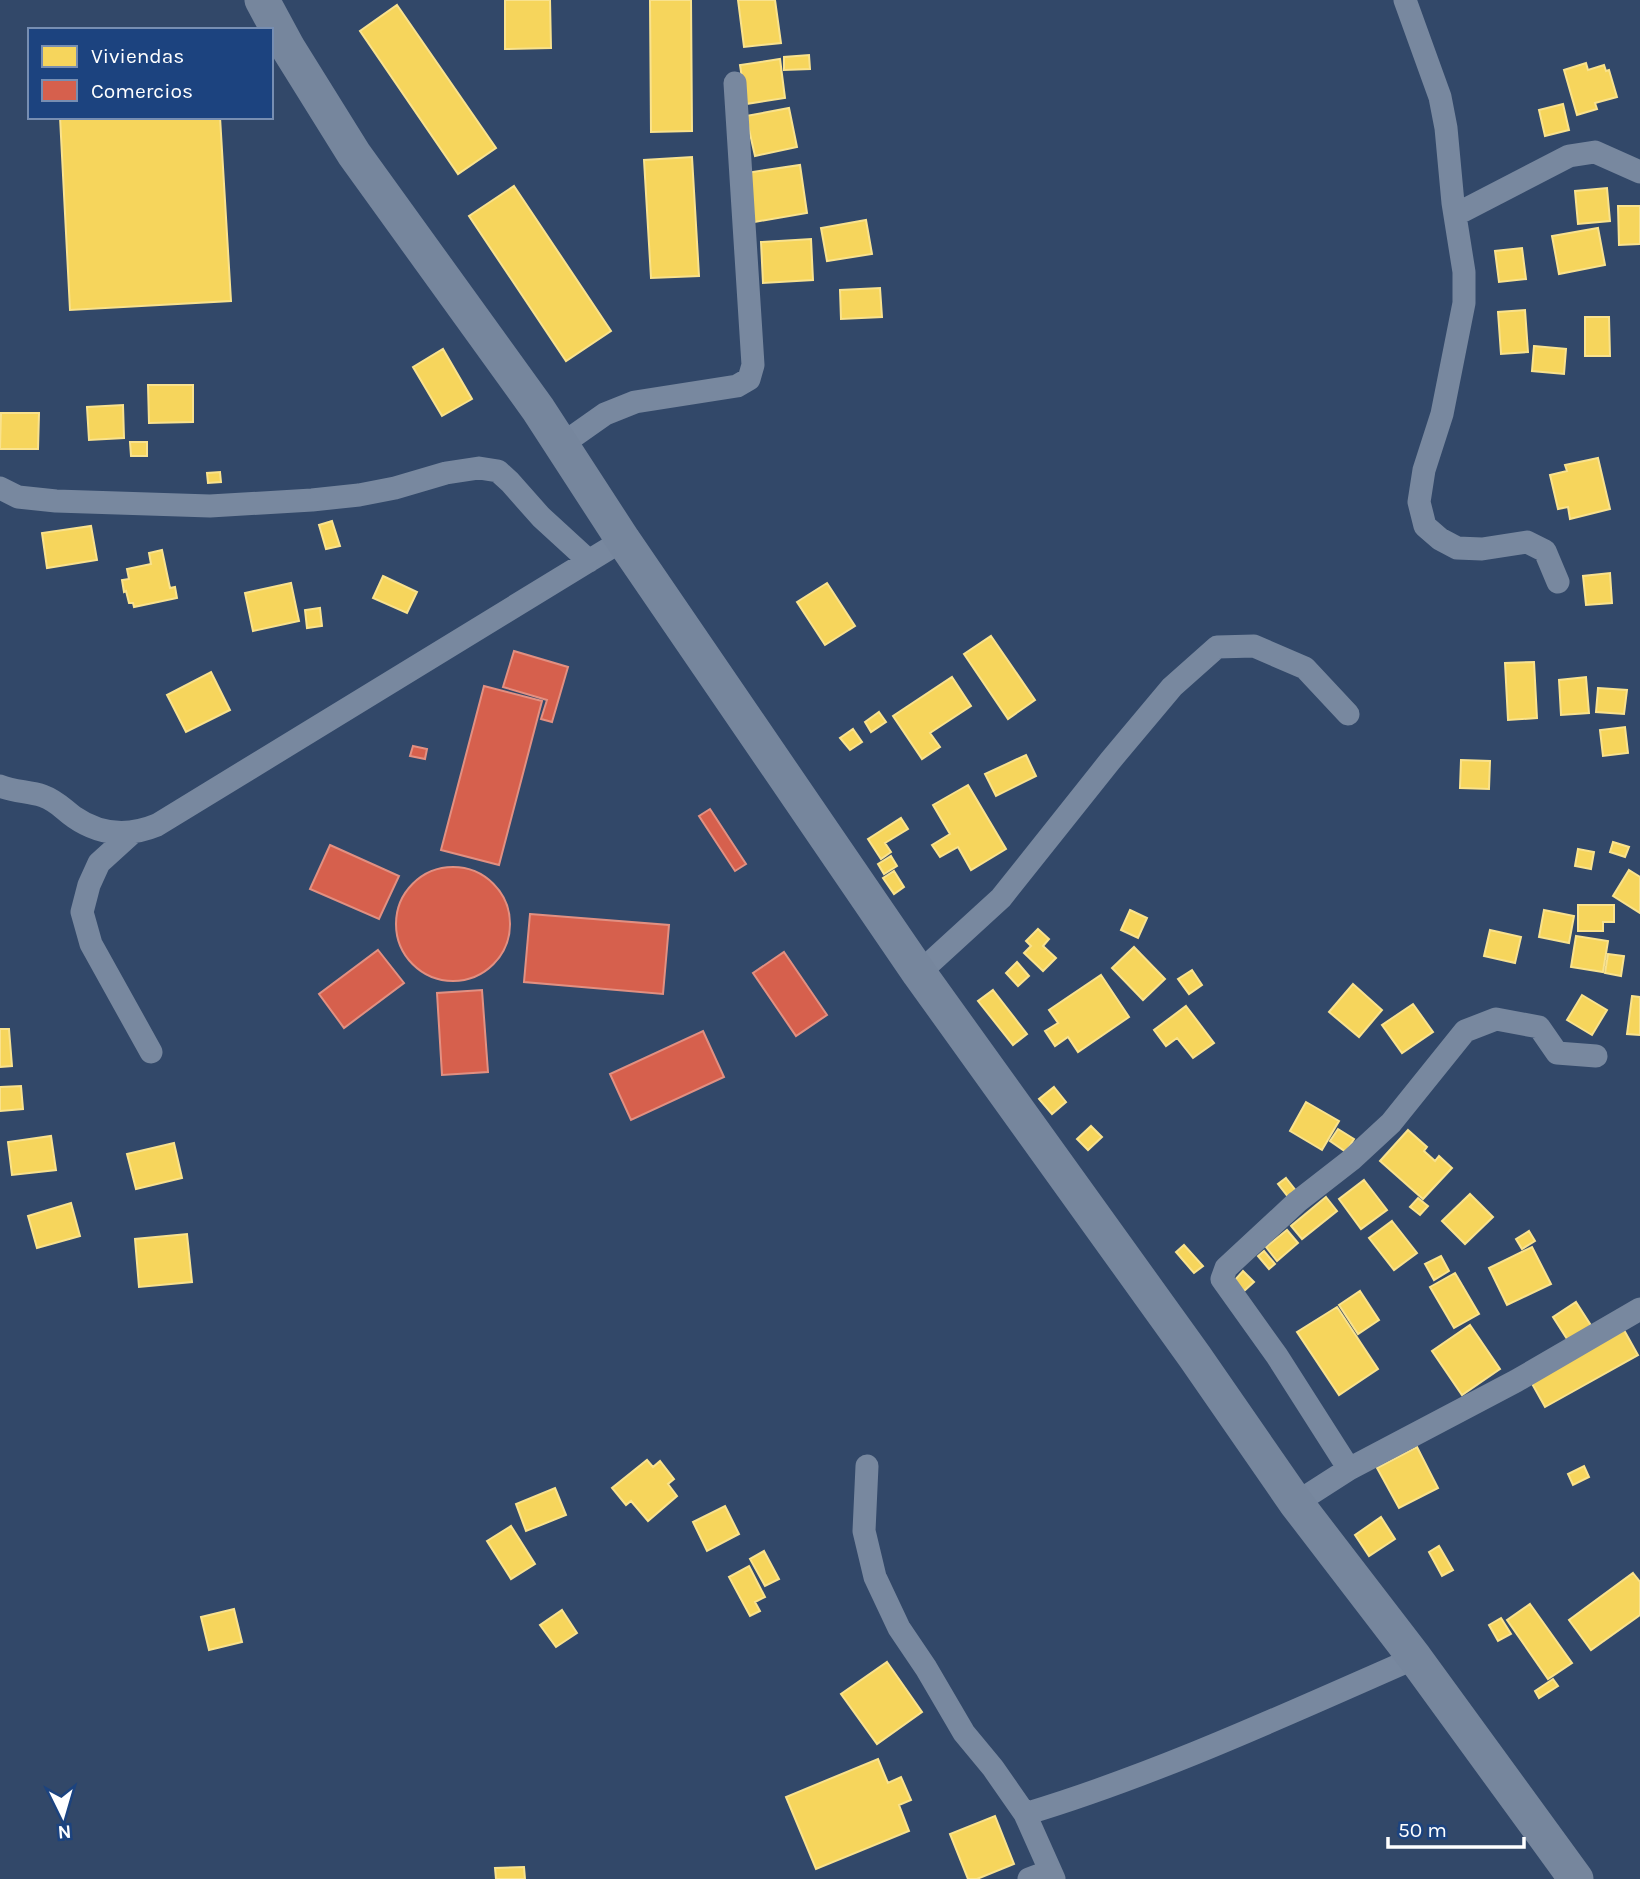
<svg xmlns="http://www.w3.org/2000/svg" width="1640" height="1879" font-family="Karla,sans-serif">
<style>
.homes{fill:#f6d55c;stroke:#f9e28d;stroke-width:2}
.shops{fill:#d6604d;stroke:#e29082;stroke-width:2}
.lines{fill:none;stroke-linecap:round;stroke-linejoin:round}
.street{stroke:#78889f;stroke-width:23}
.primary{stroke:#76869d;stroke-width:35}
</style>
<rect width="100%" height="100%" fill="#324869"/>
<path class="homes" d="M505,0H550L551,48L505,49Z
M650,0H691L692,131L651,132Z
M738,0H775L781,43L744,47Z
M397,5L496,148L458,174L360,31Z
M809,55L810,69L784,70V57Z
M780,59L785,98L746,104L740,65Z
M1586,63L1588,70L1604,65L1606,71L1609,70L1617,97L1595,103L1597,109L1577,115L1564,70Z
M1563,104L1569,130L1545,136L1539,110Z
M789,108L797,147L755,156L746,116Z
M60,117H220L231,301L70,310Z
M692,157L699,276L651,278L644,160Z
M800,165L807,213L754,222L746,173Z
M514,186L611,331L566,361L469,216Z
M1607,188L1610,221L1578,224L1575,191Z
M1618,206H1640V244L1619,245Z
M866,220L872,254L827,261L821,228Z
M1598,228L1605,265L1559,274L1552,236Z
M811,239L813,280L763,283L761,242Z
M1522,248L1526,279L1499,282L1495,251Z
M880,288L882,317L841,319L840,290Z
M1525,310L1528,352L1501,354L1498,312Z
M1585,317H1609L1610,356H1585Z
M1534,346L1566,349L1564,374L1532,371Z
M443,349L472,399L442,416L413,367Z
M148,385H193V422L149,423Z
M123,405L124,438L89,440L87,407Z
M1,413H39L38,449H0Z
M130,442H147V456H131Z
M1598,458L1610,509L1570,519L1568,507L1558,509L1550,475L1567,471L1565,465Z
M220,472L221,482L208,483L207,473Z
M332,521L340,546L326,549L319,525Z
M91,526L97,560L47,568L42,533Z
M162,550L170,588L175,587L177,598L134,607L133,603H129L126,591L124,592L122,580L129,579L127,569L151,564L149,553Z
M1610,573L1612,603L1586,605L1583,576Z
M383,576L417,592L407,613L373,598Z
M291,583L299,621L253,631L245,593Z
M827,583L855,626L825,645L797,602Z
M320,608L322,626L307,628L305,610Z
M991,636L1035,700L1008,719L964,654Z
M1534,662L1537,718L1508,720L1505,663Z
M211,672L230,710L186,732L167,695Z
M952,677L971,706L930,733L940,747L922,759L893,716Z
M1586,677L1589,713L1561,715L1559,680Z
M1598,688L1627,690L1624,714L1596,712Z
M879,712L886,722L871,732L865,722Z
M1625,727L1628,753L1603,756L1600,730Z
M853,729L862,742L850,750L840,738Z
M1026,755L1036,776L996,796L985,774Z
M1461,760L1490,761L1489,789L1460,788Z
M968,785L1006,849L971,870L958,847L940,857L932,845L950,834L933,805Z
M901,818L908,829L885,843L891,852L881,859L868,839Z
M1613,842L1629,847L1625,857L1610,852Z
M1578,849L1594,852L1591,869L1575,866Z
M891,856L897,866L884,874L878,864Z
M1629,870L1640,877V913L1613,896Z
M894,871L904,887L894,894L883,878Z
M1578,905H1614V922H1603V931H1578Z
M1130,910L1147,918L1138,938L1121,930Z
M1544,910L1574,916L1569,943L1539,937Z
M1038,929L1049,939L1043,946L1056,958L1043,971L1024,953L1031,946L1026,941Z
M1490,930L1521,937L1515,963L1484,956Z
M1576,936L1608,941L1603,972L1571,967Z
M1134,947L1165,979L1143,1000L1112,968Z
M1608,954L1624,956L1621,976L1605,973Z
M1017,962L1029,976L1018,986L1006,973Z
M1192,970L1202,985L1189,994L1178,979Z
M1101,975L1129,1017L1078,1052L1068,1037L1055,1046L1045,1031L1058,1023L1049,1010Z
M1353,984L1382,1010L1359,1037L1329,1012Z
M993,990L1027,1034L1013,1045L978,1001Z
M1582,995L1607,1010L1592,1035L1567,1020Z
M1632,996L1640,997V1035L1627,1034Z
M1413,1004L1433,1032L1402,1053L1382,1025Z
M1186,1006L1214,1043L1193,1058L1177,1038L1166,1046L1154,1030Z
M0,1029H9L12,1066L0,1067Z
M21,1086L23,1109L0,1111V1087Z
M1054,1087L1066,1102L1052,1114L1039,1099Z
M1306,1102L1339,1121L1322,1150L1290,1131Z
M1091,1126L1102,1137L1088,1150L1077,1139Z
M1338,1129L1354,1139L1346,1152L1330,1141Z
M1408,1130L1427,1147L1424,1151L1435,1161L1439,1156L1452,1168L1423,1199L1380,1161Z
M51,1136L56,1170L12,1175L8,1142Z
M174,1143L182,1178L136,1189L127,1154Z
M1286,1178L1297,1192L1289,1198L1278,1184Z
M1364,1180L1387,1210L1361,1229L1339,1199Z
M1470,1194L1493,1217L1465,1244L1442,1221Z
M1326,1197L1337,1211L1302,1239L1291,1226Z
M1418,1198L1428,1206L1420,1215L1410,1207Z
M71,1203L80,1236L37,1248L28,1216Z
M1392,1221L1417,1253L1394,1270L1369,1238Z
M1287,1230L1298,1243L1277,1261L1266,1247Z
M1529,1231L1535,1241L1522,1249L1516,1239Z
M187,1234L192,1282L139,1287L135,1239Z
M1184,1245L1203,1266L1194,1273L1176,1252Z
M1532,1247L1551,1284L1507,1305L1489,1268Z
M1264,1251L1275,1264L1269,1269L1258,1256Z
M1441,1256L1449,1271L1434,1280L1425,1264Z
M1243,1271L1254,1282L1244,1291L1234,1281Z
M1455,1273L1479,1314L1454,1328L1430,1287Z
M1360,1291L1379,1320L1358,1334L1339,1305Z
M1576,1302L1592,1327L1569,1342L1553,1317Z
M1337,1307L1378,1369L1339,1395L1297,1332Z
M1470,1325L1500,1369L1462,1395L1432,1351Z
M1624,1330L1638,1355L1545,1407L1531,1382Z
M1417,1447L1438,1488L1399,1508L1377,1468Z
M647,1460L653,1467L660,1461L674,1479L668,1484L677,1496L648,1521L631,1501L626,1505L612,1488Z
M1584,1466L1589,1477L1573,1485L1568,1474Z
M555,1488L566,1515L526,1531L516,1504Z
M725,1506L739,1534L707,1551L693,1522Z
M1381,1517L1395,1539L1369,1556L1355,1535Z
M511,1526L535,1564L511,1579L487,1541Z
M1439,1546L1453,1570L1442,1576L1429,1552Z
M764,1551L779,1579L765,1586L750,1559Z
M749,1566L765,1597L755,1602L760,1611L750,1616L729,1577Z
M1633,1573L1640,1582V1615L1591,1650L1569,1620Z
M1530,1604L1572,1663L1548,1679L1507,1620Z
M234,1609L242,1642L209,1650L201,1617Z
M562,1610L577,1633L556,1647L540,1625Z
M1501,1618L1511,1634L1498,1641L1489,1625Z
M887,1662L922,1712L877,1744L841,1694Z
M1553,1679L1558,1686L1539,1698L1535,1691Z
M878,1759L888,1783L901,1777L911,1800L899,1805L909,1831L816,1869L786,1797Z
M995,1816L1014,1864L977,1879H968L950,1834Z
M524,1867L525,1879H496L495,1868Z"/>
<path class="shops" d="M514,651L568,667L552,722L541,719L547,700L503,687Z
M484,686L542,701L499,865L441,850Z
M413,746L427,749L425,759L410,756Z
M710,809L746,864L735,871L699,816Z
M330,845L399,876L379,919L310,889Z
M396 924a57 57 0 1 1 114 0a57 57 0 1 1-114 0Z
M530,914L669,925L663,994L524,982Z
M378,950L404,983L344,1028L319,994Z
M784,952L827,1015L796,1036L753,973Z
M482,990L488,1072L442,1075L437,993Z
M703,1031L724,1077L631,1120L610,1074Z"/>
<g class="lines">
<path class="street" d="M1405,0L1440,97L1446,128L1453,203L1464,272V303L1442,414L1424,470L1419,502L1425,526L1440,539L1457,548L1482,549L1527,542L1545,551L1558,582
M1455,215L1569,156L1595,152L1640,172
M561,445L605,414L635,402L737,386L749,379L753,365L735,83
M0,488L18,497L56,501L210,506L312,500L359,495L395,488L446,473L479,468L498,471L510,482L541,517L589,561
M0,786C14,792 29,791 43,796C57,801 63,809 74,817C100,835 128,837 157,825L623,540
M132,833L99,863L89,885L82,912L91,944L151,1052
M919,973L1001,898L1110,761L1172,687L1217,647L1254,646L1305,668L1348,714
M867,1466L864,1531L875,1577L899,1628L926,1668L964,1733L993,1768L1025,1814
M1349,1469L1277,1356L1222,1279L1226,1268L1297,1202L1351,1160L1391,1123L1465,1031L1496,1019L1539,1027L1557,1053L1596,1056
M1296,1503L1349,1469L1516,1381L1640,1309
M1029,1879L1050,1871
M1054,1879L1025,1814C1158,1774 1287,1714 1415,1658"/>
<path class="primary" d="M262,0L288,48L354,154L538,409L623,540L919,973L1195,1357L1296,1503L1415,1658L1576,1879"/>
</g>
<rect x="28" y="28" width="245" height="91" fill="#1c437f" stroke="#778eb2" stroke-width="2"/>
<rect x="42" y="46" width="35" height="21" fill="#f6d55c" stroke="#778eb2" stroke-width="2"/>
<text x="91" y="63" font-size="21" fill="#ffffff">Viviendas</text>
<rect x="42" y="80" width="35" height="21" fill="#d6604d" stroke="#778eb2" stroke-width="2"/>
<text x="91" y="98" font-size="21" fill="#ffffff">Comercios</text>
<g transform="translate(63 1816) rotate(175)" stroke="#1c437f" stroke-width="5" paint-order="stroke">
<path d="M0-5L12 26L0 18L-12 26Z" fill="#ffffff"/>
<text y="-10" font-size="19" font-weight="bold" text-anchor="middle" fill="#ffffff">N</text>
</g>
<path d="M1388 1837v10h136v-10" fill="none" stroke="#ffffff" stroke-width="3.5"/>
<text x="1398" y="1837" font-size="21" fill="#ffffff" stroke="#1c437f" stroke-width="5" paint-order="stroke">50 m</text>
</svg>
